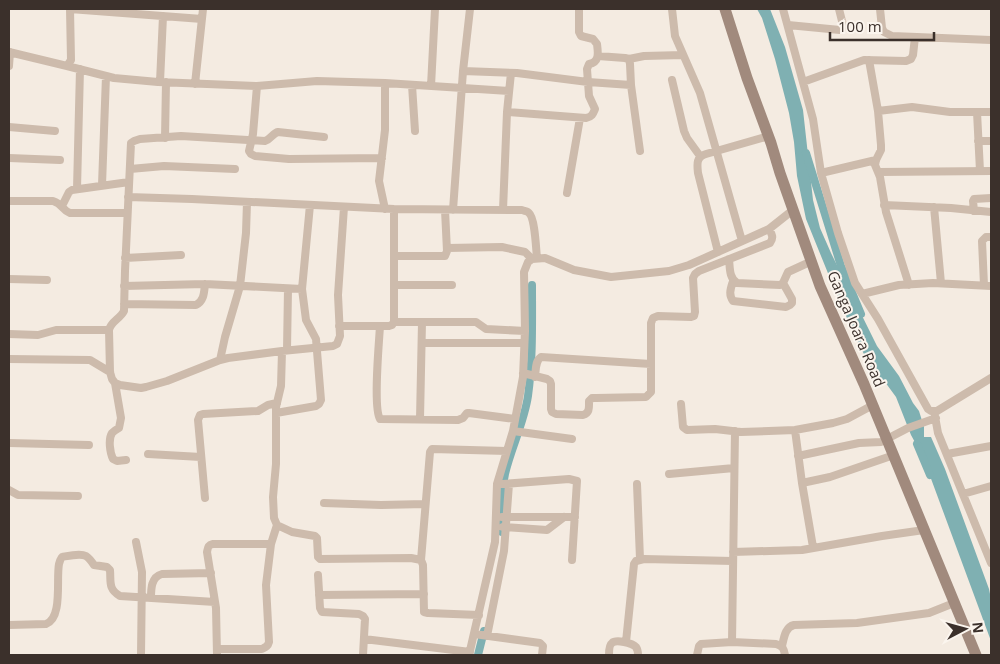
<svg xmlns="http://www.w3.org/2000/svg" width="1000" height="664" font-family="'Open Sans',sans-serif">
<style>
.water{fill:#7fb0b2}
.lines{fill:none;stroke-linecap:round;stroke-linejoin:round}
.canal{stroke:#7fb0b2;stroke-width:8}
.street{stroke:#cdbbac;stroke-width:8}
.secondary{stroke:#a18a7d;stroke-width:11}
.labels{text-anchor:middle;stroke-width:4;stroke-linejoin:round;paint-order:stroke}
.street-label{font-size:15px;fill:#3b302b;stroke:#fbf5ee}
</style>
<rect width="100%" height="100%" fill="#f4ebe1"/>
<path class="water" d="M757,9H770L785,47L803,110L813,200L820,228L831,253L877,346L899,376L913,403L919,411L924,427V437H931L945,469L989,589L991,599V641L923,457L911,435L896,397L885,382L875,375L856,339L834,288L806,219L797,176L794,142L789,113L775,59L762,18Z"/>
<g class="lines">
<path class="canal" d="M806,153L841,266L861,314
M917,444L930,475
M502,532C503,513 501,492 505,474C511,448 524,423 528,396C533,359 532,322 532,285
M478,655L484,631"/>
<path class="street" d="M70,9L202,19
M672,9L675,36L700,93L742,241
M783,9L813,119L821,173L838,233L855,283L878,319L928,409L931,411H937L991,378
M880,9L882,28L884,32L892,36L991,40
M788,25L840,30L842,28L843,25L839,9
M9,52L67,66L71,60L70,9
M598,56L625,58L629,59L630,64L631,85L640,151
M629,59L644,56L683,55
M869,60L878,111L881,145V150L876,160L875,165L880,177L886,212L909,285
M9,66L10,52
M67,66L114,78L158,82L257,86L317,81L385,83L509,91
M463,71L517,73L588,82L631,85
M672,80L684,131L687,138L700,156
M160,82L163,16
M803,82L864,60L906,61L911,59L913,55L915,37
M385,83V130L379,181L385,209
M195,84L203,9
M412,85L415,131
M257,86L253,134L249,151L251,154L255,156L289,159L382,158
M431,86L435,9
M878,111L912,107L950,112H991
M507,112L586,118C592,117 593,114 595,109L589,96L587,69L589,64C600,62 598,52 597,44L593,39L581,36L579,32V9
M977,112L980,171
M9,127L55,131
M324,137L278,132C273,133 271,139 265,141L181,136L140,139L134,141L131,143L125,271L124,311C120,319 111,321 109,330L110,372L112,379L115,383L120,385L141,388L146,387L167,381L220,360L228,358L282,351L333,346L337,344L340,336L338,295L344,207
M165,138L166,82
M978,141H991
M9,158L60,160
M130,169L164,166L235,169
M879,172L991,171
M821,173L876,160
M102,185L106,76
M77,189L80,69
M567,193L580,118
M128,197L192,199L394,209L522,210C524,211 528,211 529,213C535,218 536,249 537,258
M9,201H53C63,204 62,210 70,213H127
M884,205L951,208L991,212
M62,206L69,192L72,190L129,182
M934,207L941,283
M453,210L463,71L470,9
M503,210L507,112L511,73
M974,211L973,201L974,199L991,198
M447,248L502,247L525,252L532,259
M718,252L698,173C697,164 696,157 706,154L769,136
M394,256H445L447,251L445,210
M125,258L181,255
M729,259C730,268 729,278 737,283L780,285L783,283L788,272L812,261
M9,279L47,280
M733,281C731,288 728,294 733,301L786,307L790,305L792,303V299L783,283
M394,285H452
M984,285L982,241L986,237H991
M124,286L205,284L302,289
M862,294L899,285L933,283L991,286
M124,304L196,305C204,301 204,293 205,284
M394,322H476L486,329L525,331
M339,326H389L392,325L394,322V209
M380,326C379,343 373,408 380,419L458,420L463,418L467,413H469L515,419
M9,334L38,335L56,330H109
M422,343H524
M287,350L288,289
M282,351L281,386L276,407V464L273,497L274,518L277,525L292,532L315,536L317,538L318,557L320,559L411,558L421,560L423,565L424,612L428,613L479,615
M9,359L90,360L110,372
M220,360L225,337L240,286L246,233L247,202
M523,373L547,379L550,381L551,384V409L552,412L556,414L583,415C590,413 589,407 589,401L592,398H596L646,397L651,392V323L653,318L658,316L691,317L694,316L695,312L693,278L695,274L699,271L770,243C774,238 772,234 769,229
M535,377C536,370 535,361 541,357L651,364
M115,383L121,418L119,428C117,429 114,431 112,433C108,439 110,453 113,459L117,461L126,460
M681,404L683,427L687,430L715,429L741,432L795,430L833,423L847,419L873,405
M934,411L938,433L991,563
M276,413L316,406L319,404L321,400L316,339L306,320L302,289L310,205
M420,419L422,322
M795,430L802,483L813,547
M513,431L572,439
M9,443L89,445
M148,454L201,457
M947,454L991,446
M798,456L859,443L881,442L908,428L936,418
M669,474L734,468
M802,483L830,477L894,455
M497,484H503L569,479L577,481L572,560
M637,484L640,559
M9,490L18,495L78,496
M963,494L991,486
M205,498L198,420L200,415L203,414L258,411L268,405L277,403
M324,503L381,505L425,504
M502,517H575
M503,527L547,530L564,517
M136,542L142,572L141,655
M733,552L802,550L882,536L924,530
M421,560L430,452L432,449L507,451
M318,575L320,608L322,612L359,614L363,616L365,619L363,655
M319,595L424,594
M151,598C151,589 151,577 162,574L211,573
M9,625L46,624C63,618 56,579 59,564C59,564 61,557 62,557C68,556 80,553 86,556C89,558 92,562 94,565L107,567L110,570C111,582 108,589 120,596L215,602
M474,634L540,643L543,646L542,655
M487,636L504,551L509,484
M364,639L470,652
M626,642L634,564L636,561L644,559L733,561
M732,642L735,431
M782,646C784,638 785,627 794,625L857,623L929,613L954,603
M218,649H262C266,647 268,646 269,642L266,585L271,544L277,525
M217,655L216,608L207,552C208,547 208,545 213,544H271
M469,655L495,542L497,484L513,431L523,377L525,331L524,272L528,262L532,259L545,258L574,270L611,277L669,271L689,265L769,229L793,210
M609,655C609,652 609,645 612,643C616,639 632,643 636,647C638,650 638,652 638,655
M697,655L699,646L701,644L732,642L776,644C783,646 784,649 785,655"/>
<path class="secondary" d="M725,9L747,78L771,143L780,173L820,286L864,384L976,655"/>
</g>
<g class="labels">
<g class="street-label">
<text transform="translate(856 329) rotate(67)" y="5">Ganga Joara Road</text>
</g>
</g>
<rect width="1000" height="664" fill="none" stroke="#3b302b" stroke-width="20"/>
<g transform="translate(965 629) rotate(84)" stroke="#fbf5ee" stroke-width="4" paint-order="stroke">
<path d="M0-4L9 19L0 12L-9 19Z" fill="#3b302b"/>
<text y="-8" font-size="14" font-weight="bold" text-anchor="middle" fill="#3b302b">N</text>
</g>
<path d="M830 32v8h104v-8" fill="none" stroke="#3b302b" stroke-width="2.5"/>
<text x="838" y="32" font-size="15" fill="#3b302b" stroke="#fbf5ee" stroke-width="4" paint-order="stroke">100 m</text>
</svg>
